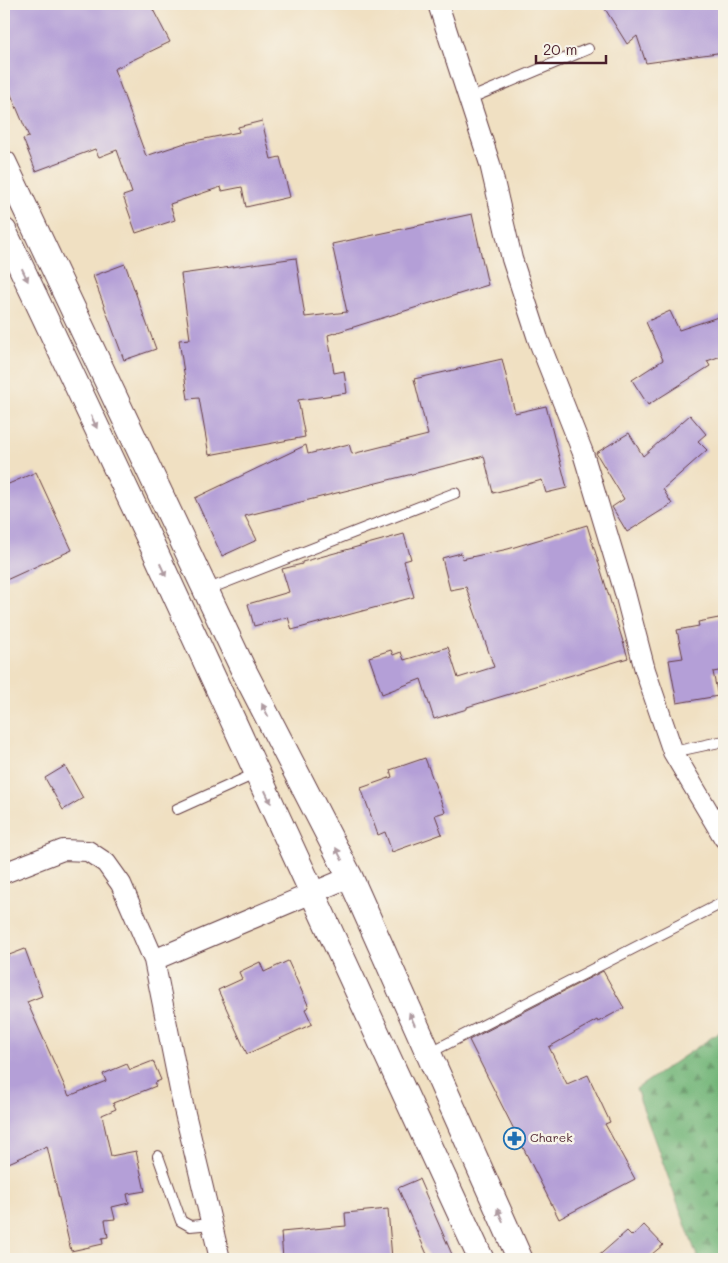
<svg xmlns="http://www.w3.org/2000/svg" width="728" height="1263" font-family="Mali,sans-serif">
<style>
.forest{fill:url(#forest-firs);stroke:#5e6a52}
.building{fill:#b49fd7}
.lines{fill:none;stroke-linecap:round;stroke-linejoin:round}
.service-casing{stroke:#633c42;stroke-width:12}
.minor-casing{stroke:#633c42;stroke-width:22}
.tertiary-casing{stroke:#633c42;stroke-width:27}
.service{stroke:#fff;stroke-width:10}
.minor{stroke:#fff;stroke-width:20}
.tertiary{stroke:#fff;stroke-width:25}
.oneway{fill:#ae9aa0}
.labels{text-anchor:middle;stroke-width:5;stroke-linejoin:round;paint-order:stroke}
.poi-label{font-size:12px;fill:#4a1f2b;stroke:#f7f3e8;text-anchor:start}
</style>
<defs>
<pattern id="forest-firs" width="22" height="20" patternUnits="userSpaceOnUse" patternTransform="scale(1.25)"><rect width="22" height="20" fill="#72b578"/><path d="M5 1l3.5 6h-7zM16 11l3.5 6h-7z" fill="#609363"/></pattern>
</defs>
<rect width="100%" height="100%" fill="#f7f3e8"/>
<filter id="ink" filterUnits="userSpaceOnUse"><feTurbulence type="fractalNoise" baseFrequency=".02" numOctaves="2"/><feDisplacementMap in="SourceGraphic" scale="10" xChannelSelector="R" yChannelSelector="G"/><feConvolveMatrix kernelMatrix="1 2 1 2 8 2 1 2 1" color-interpolation-filters="sRGB"/></filter>
<filter id="wash" filterUnits="userSpaceOnUse"><feTurbulence type="fractalNoise" baseFrequency=".0096" numOctaves="4" result="noise"/><feDisplacementMap in="SourceGraphic" scale="20" xChannelSelector="R" yChannelSelector="G"/><feGaussianBlur stdDeviation="1.12" result="paint"/><feColorMatrix in="noise" values="0 0 0 0 0 0 0 0 0 0 0 0 0 0 0 0 0 1.4 0 .05"/><feComposite in="paint" operator="in"/></filter>
<g filter="url(#wash)">
<rect width="100%" height="100%" fill="#f0e0c2"/>
<path class="forest" d="M724,1029V1259H698L636,1089Z"/>
<g id="blocks">
<path class="building" d="M4,4H150L170,42L114,69L146,156L185,143L239,132L238,127L262,121L271,159L280,157L290,197L246,207L242,187L222,191L221,187L170,204L175,220L136,233L123,196L132,193L117,150L99,157L95,149L36,171L23,139L29,137L4,78Z
M602,4H724V52L646,63L637,36L627,44Z
M472,214L488,285L328,335L334,373L344,371L347,393L298,400L305,437L209,455L199,398L188,399L179,340L190,339L181,274L296,258L305,317L347,312L332,244Z
M125,264L156,349L124,360L93,276Z
M670,311L679,330L724,315V355L707,361L710,366L648,405L632,380L663,360L646,322Z
M502,359L515,413L546,406L567,488L546,493L542,480L493,493L484,456L245,516L257,540L222,556L195,498L306,445L308,454L349,444L352,454L428,435L414,379Z
M690,415L706,434L698,441L707,450L663,489L672,504L627,532L612,507L624,499L596,453L629,433L643,456Z
M36,472L72,550L4,581V486Z
M587,525L628,658L467,707V709L434,719L421,679L382,694L369,657L391,650L393,655L401,652L404,660L448,647L458,678L494,667L466,587L450,590L442,558L461,553L462,559L508,549Z
M404,534L411,559L404,561L414,597L292,630L288,617L254,626L248,604L289,592L282,569L302,564V562Z
M724,617V670L713,672L718,696L677,703L669,660L683,658L677,630L699,626L698,622Z
M425,758L445,812L435,815L442,834L392,852L385,832L378,835L361,788L392,777L390,770Z
M65,766L83,798L63,810L45,778Z
M25,949L42,996L27,1002L69,1096L106,1081L103,1074L127,1064L130,1070L153,1061L161,1080L154,1083L156,1086L113,1103L116,1109L102,1115L111,1156L136,1151L145,1191L127,1194L129,1203L112,1207L115,1219L105,1220L108,1237L102,1238L103,1244L71,1251L47,1146L4,1165V957Z
M288,961L309,1007L305,1009L312,1024L247,1054L218,990L242,979L239,972L260,962L264,972Z
M603,971L624,1008L598,1022L597,1020L549,1047L567,1084L588,1075L610,1122L605,1124L635,1179L559,1219L469,1040Z
M419,1179L454,1259H429L398,1188Z
M388,1209L392,1259H283L281,1232L346,1226L345,1213Z
M644,1225L663,1245L646,1259H595L627,1231L632,1236Z"/>
</g>
</g>
<g filter="url(#ink)">
<use href="#blocks" fill-opacity="0" stroke="#633c42" stroke-width="1"/>
<g class="lines">
<defs>
<path id="service" d="M471,98L588,49
M206,590L455,493
M673,752L724,741
M177,809L257,773
M429,1053L724,902
M158,1156L181,1221L190,1226L212,1224"/>
<path id="minor" d="M438,4L490,164L512,259L538,339L583,453L625,593L645,670L673,752L724,838
M4,873L63,850L88,851L106,863L121,884L154,960L183,1105L220,1259
M154,960L350,877"/>
<path id="tertiary" d="M4,163L243,669L350,877L520,1259
M4,231L147,534L481,1259"/>
</defs>
<use href="#service" class="service-casing"/>
<use href="#minor" class="minor-casing"/>
<use href="#tertiary" class="tertiary-casing"/>
<use href="#service" class="service"/>
<use href="#minor" class="minor"/>
<use href="#tertiary" class="tertiary"/>
</g>
<defs><path id="oneway-solid" d="M-6-.8H1V-3.2L6.5 0L1 3.2V.8H-6Z" transform="scale(1.25)"/></defs>
<g class="oneway">
<use href="#oneway-solid" transform="translate(25 275) rotate(65)"/>
<use href="#oneway-solid" transform="translate(94 422) rotate(65)"/>
<use href="#oneway-solid" transform="translate(163 570) rotate(65)"/>
<use href="#oneway-solid" transform="translate(265 710) rotate(-117)"/>
<use href="#oneway-solid" transform="translate(268 797) rotate(65)"/>
<use href="#oneway-solid" transform="translate(339 854) rotate(-117)"/>
<use href="#oneway-solid" transform="translate(412 1019) rotate(-114)"/>
<use href="#oneway-solid" transform="translate(500 1215) rotate(-114)"/>
</g>
</g>
<defs>
<symbol id="pharmacy-ring" viewBox="-11 -11 22 22"><circle r="9.5" fill="#f7f3e8" stroke="#1f6fb2" stroke-width="1.5"/><path d="M-2-6h4v4h4v4h-4v4h-4v-4h-4v-4h4Z" fill="#1f6fb2"/></symbol>
</defs>
<g fill-rule="evenodd">
<use href="#pharmacy-ring" x="502" y="1126" width="25" height="25"/>
</g>
<g class="labels">
<g class="poi-label">
<text x="530" y="1142">Charek</text>
</g>
</g>
<rect width="728" height="1263" fill="none" stroke="#f7f3e8" stroke-width="20"/>
<path d="M536 55v8h70v-8" fill="none" stroke="#4a1f2b" stroke-width="2.5"/>
<text x="543" y="55" font-size="15" fill="#4a1f2b" stroke="#f7f3e8" stroke-width="4" paint-order="stroke">20 m</text>
</svg>
